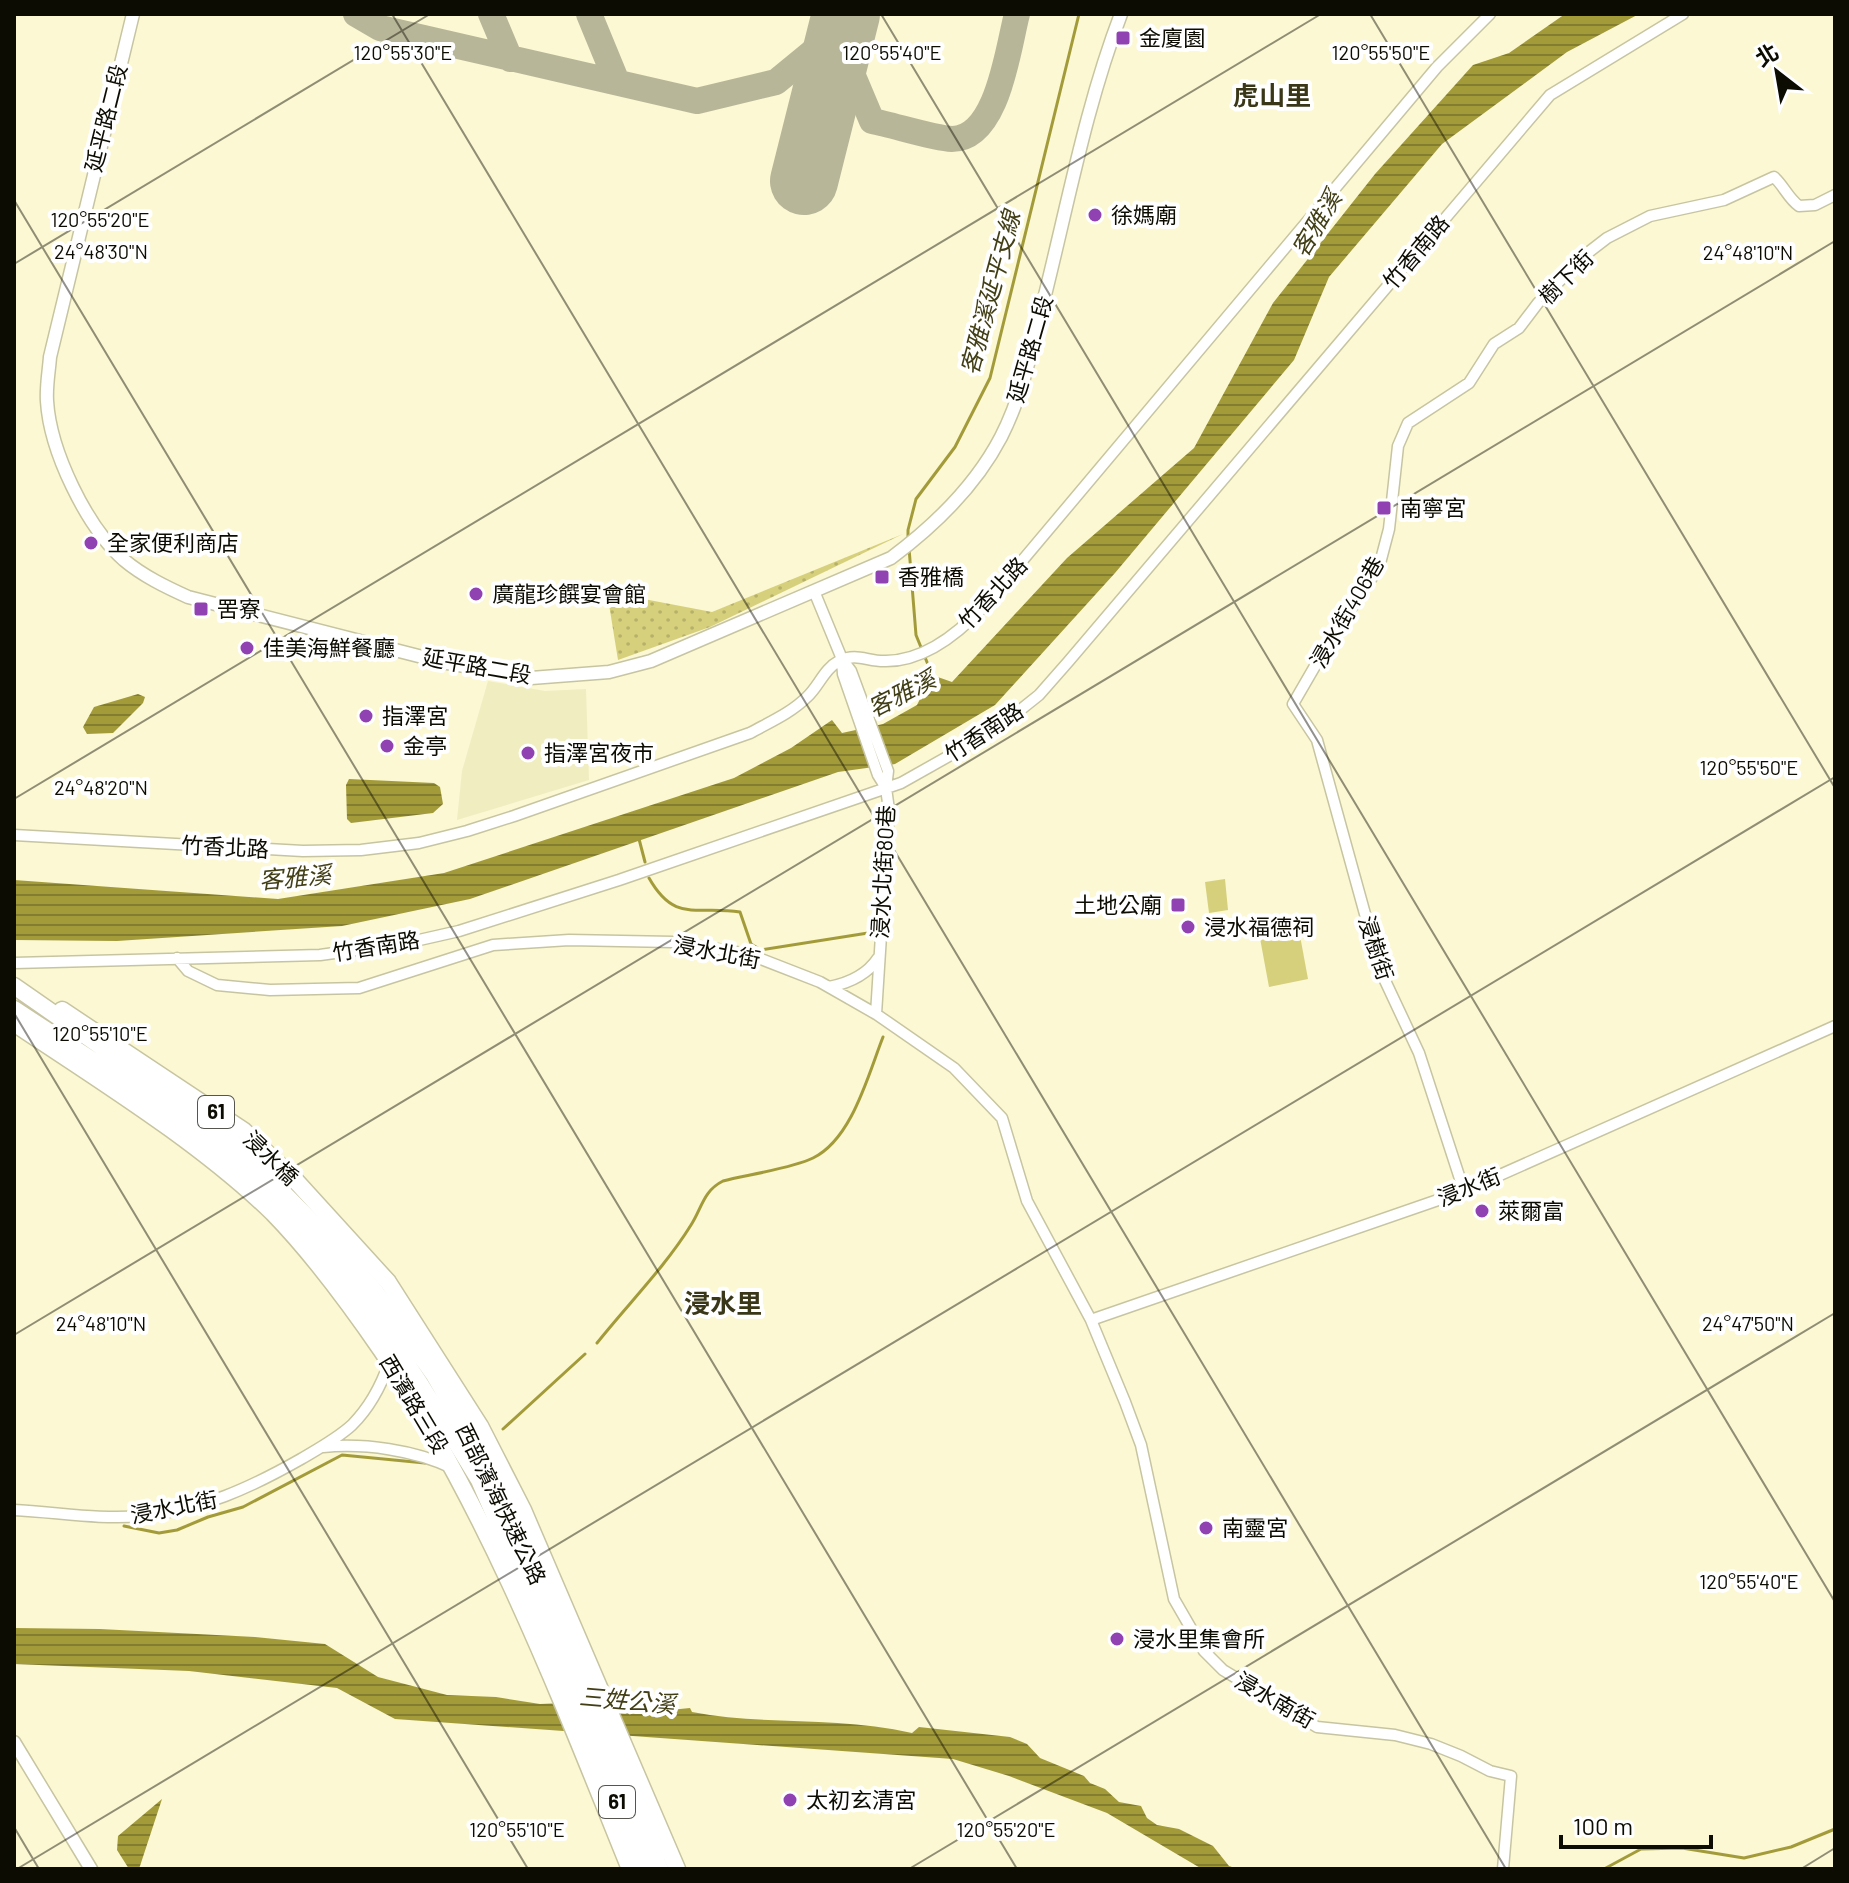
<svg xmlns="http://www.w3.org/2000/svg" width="1849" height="1883" font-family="Barlow,'Noto Sans TC',sans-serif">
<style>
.built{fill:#f0edc1}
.grass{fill:url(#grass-dots)}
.park{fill:#d6d07c}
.water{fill:url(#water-rules)}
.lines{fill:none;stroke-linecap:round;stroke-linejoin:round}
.stream{stroke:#a39b3a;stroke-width:3}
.taxiway{stroke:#b8b698;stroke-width:26}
.runway{stroke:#b8b698;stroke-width:68}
.minor-casing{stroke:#c7c5a1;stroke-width:13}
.tertiary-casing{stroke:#c7c5a1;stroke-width:15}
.primary-casing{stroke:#c7c5a1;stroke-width:19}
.trunk-casing{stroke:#c7c5a1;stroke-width:19}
.minor{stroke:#fff;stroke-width:10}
.tertiary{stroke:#fff;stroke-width:12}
.primary{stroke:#fff;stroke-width:16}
.trunk{stroke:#fff;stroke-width:16}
.ticks{fill:none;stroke:#0d0c02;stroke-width:2;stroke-opacity:0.45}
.poi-dot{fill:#9142b2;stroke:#fff;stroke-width:3}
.labels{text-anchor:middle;stroke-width:8;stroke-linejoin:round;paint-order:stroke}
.shield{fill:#fff;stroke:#56554e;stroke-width:2}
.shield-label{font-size:20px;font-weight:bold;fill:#0d0c02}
.poi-label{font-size:22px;fill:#0d0c02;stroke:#fff;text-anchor:start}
.street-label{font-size:22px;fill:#0d0c02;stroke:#fff}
.water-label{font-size:24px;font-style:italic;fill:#423f16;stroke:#fff}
.quarter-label{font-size:26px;font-weight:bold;fill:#393718;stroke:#fff}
.ticks-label{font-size:20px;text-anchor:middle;fill:#0d0c02;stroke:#fff;stroke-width:8;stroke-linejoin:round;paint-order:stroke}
</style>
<defs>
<pattern id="grass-dots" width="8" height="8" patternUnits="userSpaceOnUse" patternTransform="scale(2)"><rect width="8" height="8" fill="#d6d07c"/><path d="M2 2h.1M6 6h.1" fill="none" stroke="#b6b16a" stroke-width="1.8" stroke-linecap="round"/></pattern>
<pattern id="water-rules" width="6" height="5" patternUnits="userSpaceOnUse" patternTransform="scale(2)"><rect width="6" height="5" fill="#a39b3a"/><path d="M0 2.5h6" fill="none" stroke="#837d2f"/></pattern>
</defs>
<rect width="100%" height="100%" fill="#fbf8d3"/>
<path class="built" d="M488,681L545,691L586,689L589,780L457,820L462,771Z"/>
<path class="grass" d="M903,534L710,627L618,660L607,592L712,612Z"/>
<path class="park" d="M1225,879L1228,910L1209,913L1205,882Z
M1296,914L1308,979L1269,987L1257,922Z"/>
<path class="water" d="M1565,14H1639L1567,52L1442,144L1329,277L1294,360L1115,573L995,705L895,764L838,772L470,899L342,926L117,941L14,940V880L278,899L444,873L734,778L791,748L832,720L842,733L883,724L917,705L932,675L952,682L1067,558L1194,448L1273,303L1375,174L1473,65L1509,53Z
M138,694L145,697L143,703L113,733L87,734L83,727L94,707Z
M349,779L434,783L440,787L443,804L433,813L351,823L347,819L346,785Z
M14,1628L100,1629L255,1637L325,1644L378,1677L447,1695L496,1697L540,1704L658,1699L667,1701L670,1710L690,1708L692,1712C765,1726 840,1716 912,1733L919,1727L1010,1737L1027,1744L1040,1758L1084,1776L1090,1783L1105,1789L1119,1802L1141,1806L1147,1818L1157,1825L1179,1829L1213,1846L1229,1866L1238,1869H1202L1107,1813L1009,1776L953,1759L395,1719L337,1688L189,1671L14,1664Z
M162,1799L139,1869H129L117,1850L118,1836Z"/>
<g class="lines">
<path class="stream" d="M908,541V530L916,499L955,447L990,378L1079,14
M909,548L916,635L933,677
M639,839L645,862
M649,878C675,924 697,905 740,912L751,944L761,950L868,933
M597,1343C628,1304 665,1267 691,1225C702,1208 703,1191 723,1181C747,1175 793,1168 813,1158C852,1139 868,1075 883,1037
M503,1429L585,1354
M124,1526L159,1533L177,1530L208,1517L243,1507L342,1455L425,1463
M1604,1869L1641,1849L1682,1848L1744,1858L1791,1847L1835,1829"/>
<path class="taxiway" d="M356,14L380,28L697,101L776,82L843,27
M491,14L510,59
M589,14L617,82
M843,27L845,57L872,121C893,125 933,138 952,139C998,139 1008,48 1017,14"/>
<path class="runway" d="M804,181L846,14"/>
<defs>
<path id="minor" d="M814,591L842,659L851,671L888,771L886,788L889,810L876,1014
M842,659L843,674L878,775L886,788
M14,835L303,851L361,850L419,843L467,831L514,816L750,733C770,722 791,713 807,697C819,686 824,669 839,661C857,652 868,662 886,661C926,661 960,632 985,605L1437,67L1490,14
M177,958L188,971L217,985L270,990L359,988L493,945L569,940L673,942L748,954L820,982L876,1014L954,1068L1002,1118L1027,1201L1091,1320L1125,1402L1141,1445L1174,1599L1204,1651L1223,1670L1317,1727L1395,1735L1431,1744L1461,1756L1490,1771L1511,1776L1503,1869
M14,963L320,955L406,943L459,931L619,880L901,783L995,730L1039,695L1068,662L1550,95L1683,14
M829,987C849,983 867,975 878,958
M1464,1191L1419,1053L1381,972L1317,740L1293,704L1333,635L1379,567L1389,529L1398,446L1408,423L1469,383L1494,344L1519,328L1538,303L1585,255L1607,238L1650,216L1724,200L1774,177C1784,186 1788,198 1799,206L1815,205L1835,195
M1091,1320L1464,1191L1835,1026
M323,1447C364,1443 415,1450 452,1468
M14,1510C57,1512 99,1520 142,1516C202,1510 250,1488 301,1459C318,1449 338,1438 352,1425C370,1407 381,1386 389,1363"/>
<path id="tertiary" d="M133,14L50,357C49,371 46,386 47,401C50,451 86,526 124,560C143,576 166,587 188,597L442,662L531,678L609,672L651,661L891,558C934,526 976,485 1001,437C1024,392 1034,340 1046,291C1069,198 1087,103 1121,14
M14,1742L91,1869"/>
<path id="primary" d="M62,1010L244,1131L295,1180L388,1282L480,1426L523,1510L677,1869
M14,1023C99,1080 200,1142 273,1213C314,1255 349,1303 382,1351C489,1511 558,1691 630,1869"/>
<path id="trunk" d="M14,986L159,1087L234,1143L330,1240L375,1291L434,1375L490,1471L580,1676L660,1869
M14,1009L152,1099L224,1154L277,1204L363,1299L419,1382L479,1480L590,1734L644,1869"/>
</defs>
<use href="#minor" class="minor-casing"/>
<use href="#tertiary" class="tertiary-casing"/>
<use href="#primary" class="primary-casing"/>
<use href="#trunk" class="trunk-casing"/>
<use href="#minor" class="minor"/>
<use href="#tertiary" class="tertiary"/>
<use href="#primary" class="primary"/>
<use href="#trunk" class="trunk"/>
</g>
<path class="ticks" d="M392,14L1506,1869M881,14L1835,1602M1370,14L1835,788M14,200L1017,1869M14,264L430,14M14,799L1321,14M14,1013L528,1869M14,1335L1835,241M14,1827L39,1869M17,1869L1835,777M909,1869L1835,1313M1801,1869L1835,1848"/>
<g class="poi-dot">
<rect x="1115" y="30" width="16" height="16" rx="4"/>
<circle cx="1095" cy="215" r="8"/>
<rect x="1376" y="500" width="16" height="16" rx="4"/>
<circle cx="91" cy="543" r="8"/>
<rect x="874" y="569" width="16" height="16" rx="4"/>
<circle cx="476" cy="594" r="8"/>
<rect x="193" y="601" width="16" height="16" rx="4"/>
<circle cx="247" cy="648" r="8"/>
<circle cx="366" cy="716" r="8"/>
<circle cx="387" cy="746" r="8"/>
<circle cx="528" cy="753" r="8"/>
<rect x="1170" y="897" width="16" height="16" rx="4"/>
<circle cx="1188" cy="927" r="8"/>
<circle cx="1482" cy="1211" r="8"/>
<circle cx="1206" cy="1528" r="8"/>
<circle cx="1117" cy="1639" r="8"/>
<circle cx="790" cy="1800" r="8"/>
</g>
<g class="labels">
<g class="shield">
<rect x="198" y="1096" width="36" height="32" rx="6"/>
<rect x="599" y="1786" width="36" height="32" rx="6"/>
</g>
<g class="shield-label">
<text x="216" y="1119">61</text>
<text x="617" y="1809">61</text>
</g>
<g class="poi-label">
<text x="1139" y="46">金廈園</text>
<text x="1111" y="223">徐媽廟</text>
<text x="1400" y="516">南寧宮</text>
<text x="107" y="551">全家便利商店</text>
<text x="898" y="585">香雅橋</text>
<text x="492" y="602">廣龍珍饌宴會館</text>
<text x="217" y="617">罟寮</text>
<text x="263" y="656">佳美海鮮餐廳</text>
<text x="382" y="724">指澤宮</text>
<text x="403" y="754">金亭</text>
<text x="544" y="761">指澤宮夜市</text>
<text x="1162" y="913" text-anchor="end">土地公廟</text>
<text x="1204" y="935">浸水福德祠</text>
<text x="1498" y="1219">萊爾富</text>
<text x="1222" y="1536">南靈宮</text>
<text x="1133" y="1647">浸水里集會所</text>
<text x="806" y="1808">太初玄清宮</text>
</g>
<g class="street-label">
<text transform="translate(106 118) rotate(-76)" y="8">延平路二段</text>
<text transform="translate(1416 252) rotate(-50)" y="8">竹香南路</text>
<text transform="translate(1566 277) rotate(-45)" y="8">樹下街</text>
<text transform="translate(1030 349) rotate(-74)" y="8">延平路二段</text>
<text transform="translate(993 593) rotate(-47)" y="8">竹香北路</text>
<text transform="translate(1347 612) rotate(-60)" y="8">浸水街406巷</text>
<text transform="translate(477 666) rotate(10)" y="8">延平路二段</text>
<text transform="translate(984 732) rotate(-33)" y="8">竹香南路</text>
<text transform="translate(225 847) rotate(3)" y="8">竹香北路</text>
<text transform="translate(883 872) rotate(-87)" y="8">浸水北街80巷</text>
<text transform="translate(376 946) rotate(-9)" y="8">竹香南路</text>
<text transform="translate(1376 948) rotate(72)" y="8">浸樹街</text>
<text transform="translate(717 952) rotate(11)" y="8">浸水北街</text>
<text transform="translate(271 1158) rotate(44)" y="8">浸水橋</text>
<text transform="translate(1469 1187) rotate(-22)" y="8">浸水街</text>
<text transform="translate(414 1404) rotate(59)" y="8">西濱路三段</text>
<text transform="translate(501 1504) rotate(64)" y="8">西部濱海快速公路</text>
<text transform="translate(174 1507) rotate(-11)" y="8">浸水北街</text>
<text transform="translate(1275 1700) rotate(30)" y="8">浸水南街</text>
</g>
<g class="water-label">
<text transform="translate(1317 224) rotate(-59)" y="8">客雅溪</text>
<text transform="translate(991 293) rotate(-75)" y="8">客雅溪延平支線</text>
<text transform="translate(902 694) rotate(-27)" y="8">客雅溪</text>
<text transform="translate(295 878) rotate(-5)" y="8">客雅溪</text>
<text transform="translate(627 1701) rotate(5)" y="8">三姓公溪</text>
</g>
<g class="quarter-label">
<text x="1272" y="105">虎山里</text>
<text x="723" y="1313">浸水里</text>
</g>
</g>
<g class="ticks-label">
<text x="403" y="60">120°55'30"E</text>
<text x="892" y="60">120°55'40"E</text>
<text x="1381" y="60">120°55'50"E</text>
<text x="100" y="227">120°55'20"E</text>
<text x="101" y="259">24°48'30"N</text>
<text x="1748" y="260">24°48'10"N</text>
<text x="1749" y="775">120°55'50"E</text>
<text x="101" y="795">24°48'20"N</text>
<text x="100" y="1041">120°55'10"E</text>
<text x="101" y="1331">24°48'10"N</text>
<text x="1748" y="1331">24°47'50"N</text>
<text x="1749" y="1589">120°55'40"E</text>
<text x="517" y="1837">120°55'10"E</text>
<text x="1006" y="1837">120°55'20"E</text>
</g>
<rect width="1849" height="1883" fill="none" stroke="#0d0c02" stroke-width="32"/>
<g transform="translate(1777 72) rotate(329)" stroke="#ffffff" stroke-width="6" paint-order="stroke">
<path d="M0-6L14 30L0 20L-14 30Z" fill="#0d0c02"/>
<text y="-12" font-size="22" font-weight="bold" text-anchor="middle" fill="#0d0c02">北</text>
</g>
<path d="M1561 1835v12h150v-12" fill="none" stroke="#0d0c02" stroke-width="4"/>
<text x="1573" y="1835" font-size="24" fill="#0d0c02" stroke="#ffffff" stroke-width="6" paint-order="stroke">100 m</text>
</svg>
